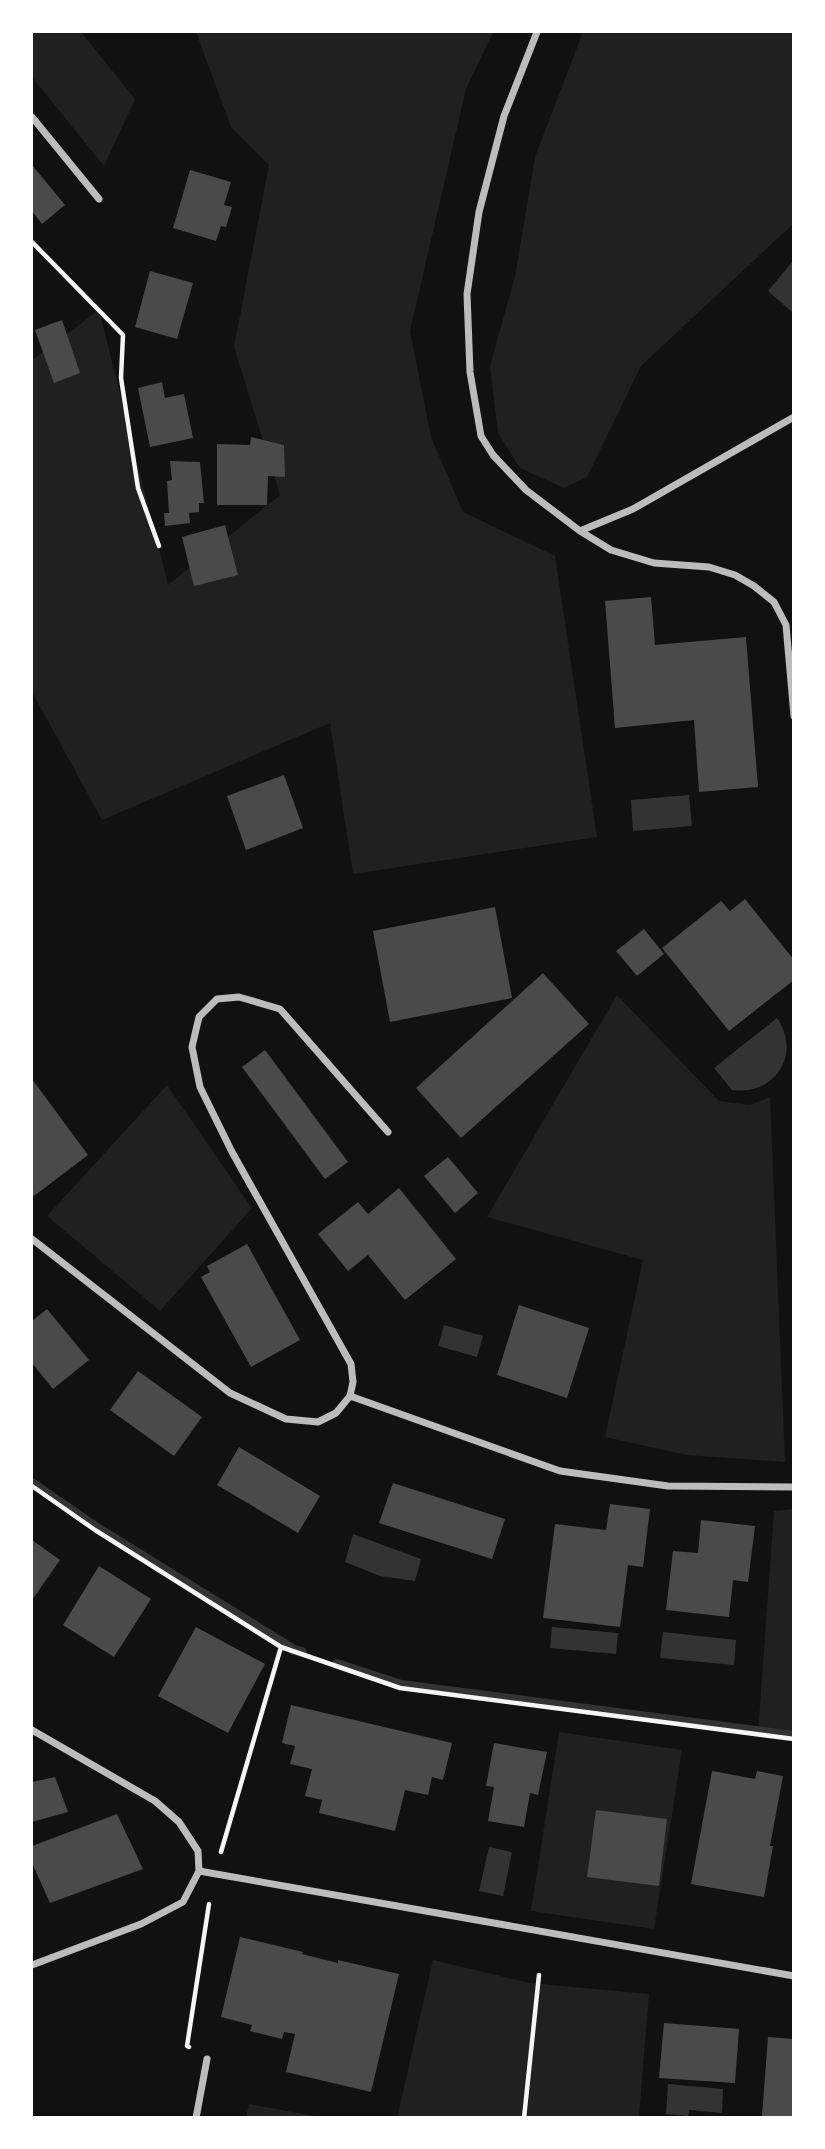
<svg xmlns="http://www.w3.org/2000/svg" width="825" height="2149" font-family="'Fira Sans Condensed',sans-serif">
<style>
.green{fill:#202020}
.water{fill:#333}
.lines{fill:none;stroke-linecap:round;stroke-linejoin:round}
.stream{stroke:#333;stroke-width:10}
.building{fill:#4a4a4a}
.path{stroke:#f5f5f5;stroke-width:4.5}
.minor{stroke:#bcbcbc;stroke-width:7}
</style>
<rect width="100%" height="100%" fill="#111"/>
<path class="green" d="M32,32H81L135,99L104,166L32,77Z
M196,32H493L466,89L410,331L431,437L463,512L555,556L597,837L353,874L330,723L102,820L32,692V360L99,310L168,585L280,495L234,347L269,165L231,127Z
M583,32H793L794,223L641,366L587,477L564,488L520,468L498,433L490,366L515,276L535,157Z
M617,995L719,1101L750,1105L770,1097L785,1462L687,1455L605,1437L643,1260L487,1217Z
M167,1085L252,1208L160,1311L47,1216Z
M793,1509V1739L758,1734L774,1511Z
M559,1732L682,1750L654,1929L531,1911Z
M433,1960L530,1983L649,1994L639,2117L397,2118Z
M249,2104L320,2117H246Z"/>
<path class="water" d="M793,261L794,310L792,312L768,291Z
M689,795L692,826L633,831L631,800Z
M777,1018C802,1054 775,1096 732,1090L714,1068Z
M444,1325L483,1336L477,1357L438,1346Z
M353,1534L421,1559L415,1581L380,1576L345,1562Z
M552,1627L618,1633L616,1654L550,1648Z
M663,1632L736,1640L734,1665L660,1658Z
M489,1847L512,1852L503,1896L479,1891Z
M668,2084L723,2089L722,2113L689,2110L688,2116L666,2114Z"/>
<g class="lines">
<path class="stream" d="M32,1483L97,1528L294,1650L302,1652
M337,1664L401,1685L794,1736"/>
</g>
<path class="building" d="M32,165L65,205L42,224L32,211Z
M190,170L231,182L224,205L232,207L226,227L221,226L216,241L173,228Z
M150,271L193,283L177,339L135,327Z
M62,320L80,373L54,383L35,330Z
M162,382L165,398L184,394L193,438L150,447L138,388Z
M251,437L284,445L285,477L268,476L267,505H217V444L250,445Z
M170,461L200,462L204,503H199V512L189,513L190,523L165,526L164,513H169L167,481L172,480Z
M225,525L238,575L194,586L182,537Z
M651,597L655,645L746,637L758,787L699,792L694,720L615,728L605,601Z
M284,775L303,828L246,850L227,796Z
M745,899L794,960V980L729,1031L662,948L721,901L730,911Z
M495,907L512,998L390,1022L373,931Z
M644,929L664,954L637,976L616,951Z
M543,973L589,1024L461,1138L416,1088Z
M265,1050L348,1162L325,1179L242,1067Z
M32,1079L88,1155L34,1196L32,1193Z
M448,1157L478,1193L455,1213L424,1176Z
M399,1188L456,1259L405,1300L368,1255L348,1271L318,1234L358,1202L368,1214Z
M247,1244L300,1340L251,1367L201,1277L210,1272L207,1266Z
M519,1305L589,1328L567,1398L497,1375Z
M47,1309L89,1360L53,1389L32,1363V1321Z
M138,1371L202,1417L174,1456L110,1410Z
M239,1447L320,1496L298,1533L217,1485Z
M393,1483L505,1519L492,1559L379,1523Z
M610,1504L650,1509L643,1567L628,1565L620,1627L543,1618L555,1524L606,1530Z
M701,1520L755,1526L748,1582L733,1580L729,1617L666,1610L673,1551L698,1553Z
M32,1540L60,1560L32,1600Z
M99,1566L151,1599L114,1657L63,1625Z
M196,1627L265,1664L228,1733L158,1696Z
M291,1705L452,1743L443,1780L432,1777L428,1795L405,1790L395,1831L319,1813L322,1800L305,1796L312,1769L290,1764L295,1746L282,1743Z
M494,1743L547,1752L538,1795L530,1793L524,1827L488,1821L494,1787L486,1786Z
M712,1771L755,1779L757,1771L783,1776L770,1846H773L764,1897L691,1884Z
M55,1777L68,1812L32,1822V1782Z
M596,1810L667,1819L659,1886L587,1877Z
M117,1814L143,1869L50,1903L32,1863V1846Z
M240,1937L303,1952L302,1954L338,1963V1960L399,1974L371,2092L286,2072L295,2034L284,2032L282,2039L250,2031L252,2025L221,2017Z
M664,2023L739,2029L735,2083L659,2078Z
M768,2037L794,2039V2118L762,2116Z"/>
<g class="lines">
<path class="path" d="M32,242L123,335L121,378L138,488L159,546
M32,1486L95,1530L281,1647L400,1688L794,1739
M221,1852L281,1647
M189,2047L187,2046L209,1904
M524,2118L539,1975"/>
<path class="minor" d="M537,32L504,116L479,212L467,294L470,372L481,436L493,455L526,490L580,531L611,550L654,563L709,567L735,575L754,586L774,602L786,625L794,716
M32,117L99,199
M580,531L633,509L794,417
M32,1239L230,1393L286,1419L318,1422L336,1413L350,1396L353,1382L351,1364L232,1152L200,1087L192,1047L199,1017L217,999L239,997L280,1009L388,1132
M350,1396L560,1471L668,1486L794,1487
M32,1730L155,1801L179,1822L198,1851L199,1871L183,1902L141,1924L32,1965
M199,1871L794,1976
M196,2118L207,2059"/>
</g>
<rect width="825" height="2149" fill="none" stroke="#ffffff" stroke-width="66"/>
</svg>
